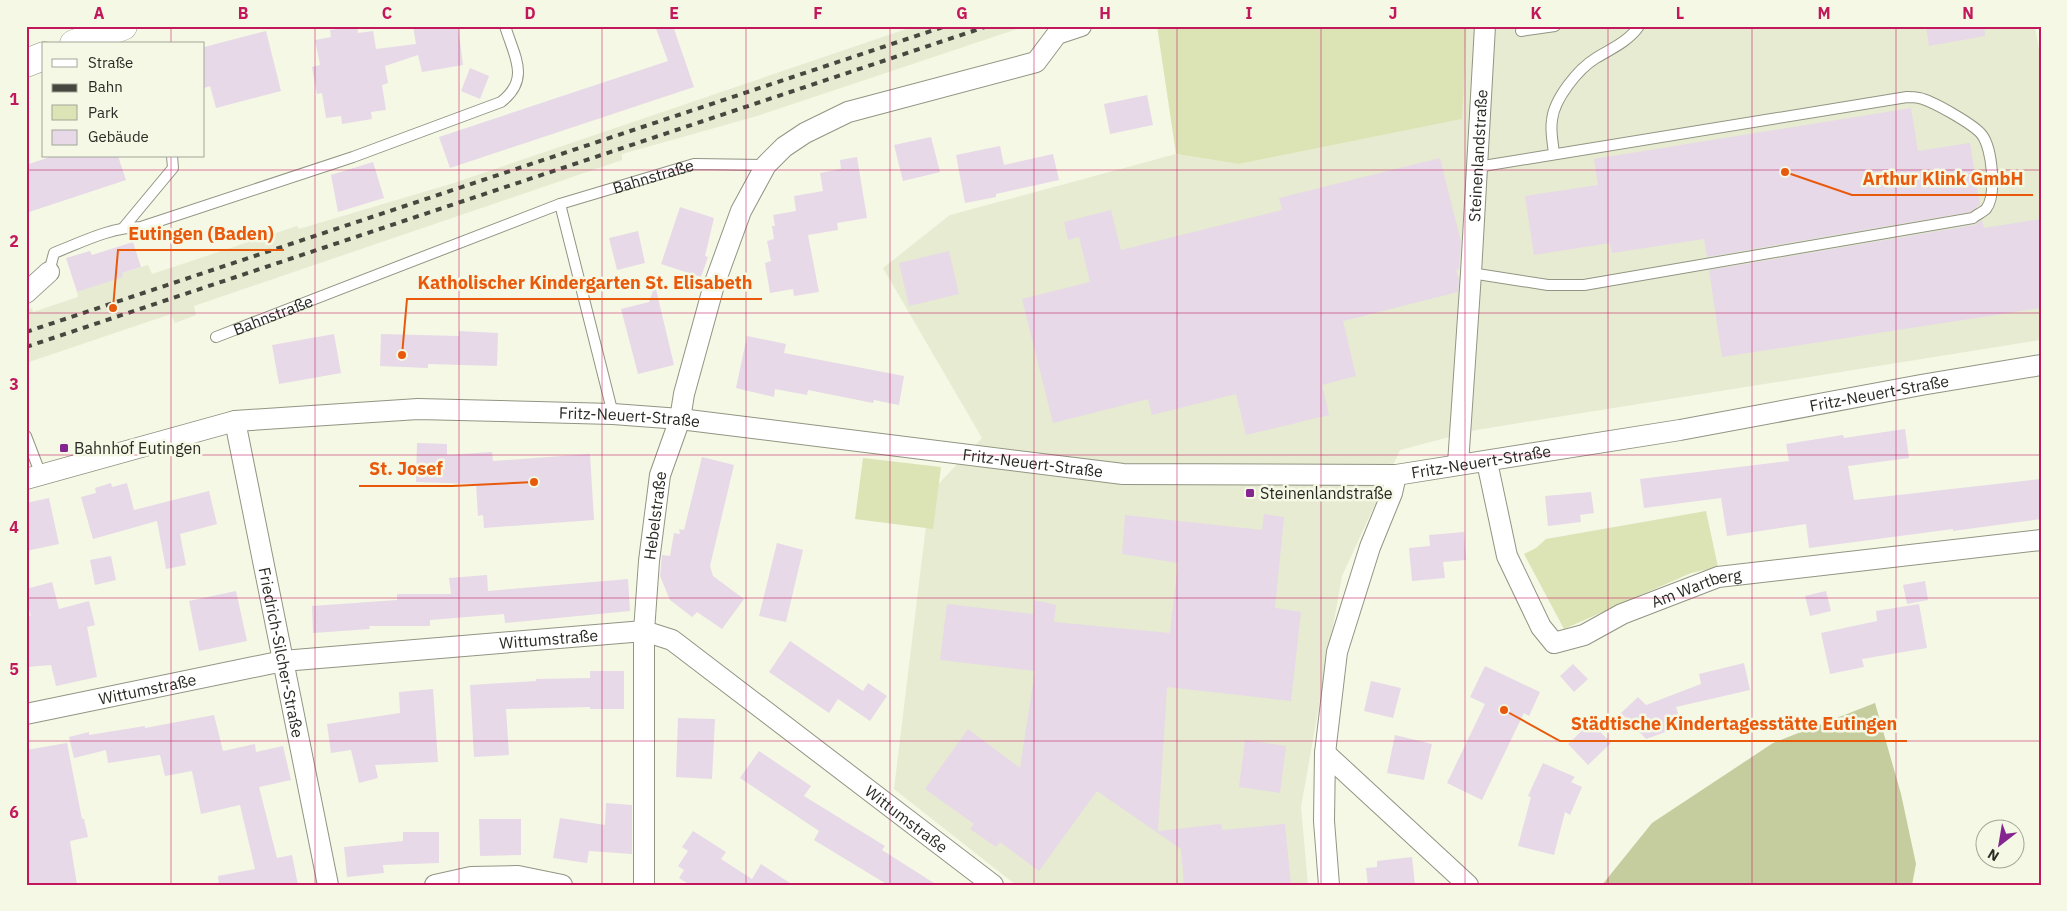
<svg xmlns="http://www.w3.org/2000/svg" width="2067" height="911" font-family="'IBM Plex Sans',sans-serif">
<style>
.built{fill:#e6ebd1}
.green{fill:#dce4b6}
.forest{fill:#c5cd9e}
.building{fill:#e7d9e8}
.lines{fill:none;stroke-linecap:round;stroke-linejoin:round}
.lane-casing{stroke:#919583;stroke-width:12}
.street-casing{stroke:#919583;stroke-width:22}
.secondary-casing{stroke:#919583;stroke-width:29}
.lane{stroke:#fff;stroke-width:10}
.street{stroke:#fff;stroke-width:20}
.secondary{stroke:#fff;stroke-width:28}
.rail{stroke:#46473f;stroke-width:4;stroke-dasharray:6 6;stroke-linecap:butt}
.grid{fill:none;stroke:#c2185b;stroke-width:1;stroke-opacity:0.55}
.poi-dot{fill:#852690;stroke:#f4f8e5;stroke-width:2}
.labels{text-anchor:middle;stroke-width:5;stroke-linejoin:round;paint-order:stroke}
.street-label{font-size:16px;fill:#2a2b24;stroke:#f4f8e5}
.poi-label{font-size:16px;fill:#2a2b24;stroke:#f4f8e5;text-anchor:start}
.leader{fill:none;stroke:#e8590c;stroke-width:2}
.callout-dot{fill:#e8590c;stroke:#f4f8e5;stroke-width:2}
.callout-label{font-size:18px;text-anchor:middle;font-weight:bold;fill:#e8590c;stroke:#f4f8e5;stroke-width:5;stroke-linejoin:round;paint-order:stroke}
.neatline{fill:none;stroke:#c2185b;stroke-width:2}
.grid-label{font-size:16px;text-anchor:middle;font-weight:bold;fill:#c2185b}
</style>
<rect width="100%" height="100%" fill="#f4f8e5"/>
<path class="built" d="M915,26H1026L757,116L622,154V160L194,306L196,315L175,323L171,314L26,363V310L32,308L33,312L78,297L77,292L100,284L99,280L148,265L152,274L297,226L299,229L454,183Z
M1467,26H2035L2041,63V340L1476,430L1400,450L1342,576L1301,807L1308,885H1016L894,789L930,493L982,438L883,268L950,215L1176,154L1239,164L1461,119Z"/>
<path class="green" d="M1157,26H1467L1462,119L1239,164L1176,154Z
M863,458L941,467L933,529L855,519Z
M1706,511L1718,567L1691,573L1564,629L1524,554L1536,548L1546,539Z"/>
<path class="forest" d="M1875,703L1901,794L1916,864L1912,885H1602L1652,823L1773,743Z"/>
<path class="building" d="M357,26L358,33L373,31L376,49L416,44L413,26H458L463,65L422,72L418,55L385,66L388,83L382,85L386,110L371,112L372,119L342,124L341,116L326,118L322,93L317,94L312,67L320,65L315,40L331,37L330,30Z
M655,26H673L694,87L450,168L439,137L668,61Z
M1926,26H1984L1985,36L1929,46Z
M266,31L281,91L216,108L210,86L204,88V47Z
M470,68L489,76L480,99L461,91Z
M1147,95L1153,125L1110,134L1104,104Z
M1911,108L1918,151L1970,143L1980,205L1970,212L1707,257L1704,239L1612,253L1610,243L1534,255L1525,196L1598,185L1594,159Z
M931,137L940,172L903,181L894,145Z
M1000,146L1004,165L1053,154L1059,180L996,194V197L965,203L956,155Z
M53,156H118L126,180L26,213V165Z
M857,157L867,218L837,223L838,230L808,235L819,292L794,296L793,289L770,293L765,263L771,261L767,241L774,239L772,226H775L773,215L796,211L794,196L823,191L820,173L841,169L840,160Z
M1440,158L1461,242L1459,269L1456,270L1459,280L1458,292L1343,321L1356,376L1322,385L1329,415L1246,435L1236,394L1152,415L1148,399L1053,423L1022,299L1090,282L1079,237L1068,240L1064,222L1111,210L1121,250L1282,210L1279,198Z
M373,162L384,198L338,212L331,175Z
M680,207L714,218L705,256L708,257L701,277L661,264Z
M2041,219V308L1722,357L1709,270L1974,225L1982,220L1984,228Z
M638,231L645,263L617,270L609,238Z
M133,242L141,267L122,273L123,277L77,292L66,258L90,251L92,255Z
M949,251L959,294L909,306L899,263Z
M655,285L674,365L638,374L621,309L649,302Z
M459,331L498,333L497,366L428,364V368L380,366L381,334L459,336Z
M334,334L341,373L279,384L272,345Z
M747,336L786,344L784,353L904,376L899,405L874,400L873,403L808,390L807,395L775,389L774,397L736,388Z
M1905,429L1909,458L1848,466L1854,500L2041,479V519L1953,531V529L1809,548L1806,524L1727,536L1721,498L1644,508L1640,479L1789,461L1786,444L1843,435L1844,438Z
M417,443L447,444V455L492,452L493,461L590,454L594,520L484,528L483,515L478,516L476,484L416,482Z
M702,457L734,465L710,566L713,576L744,599L722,629L697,612L692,617L670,600L660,576L662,555L670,556L674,533L680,534L679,529L684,530Z
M111,483L112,487L127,483L134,510L209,491L217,524L180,534L186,565L166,569L157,521L93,539L81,497L96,493L95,488Z
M1591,492L1594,513L1580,515L1581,522L1548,526L1545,496Z
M49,498L59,544L26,551V503Z
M1264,514L1284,517L1275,608L1301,612L1291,701L1167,687L1158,831L1221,824L1222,830L1285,824L1291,885H1184L1181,849L1097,791L1039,871L1000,842L996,847L970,829L974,824L925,789L968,729L1020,768L1035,671L940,660L947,604L1033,614L1034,600L1056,605L1054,622L1170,633L1178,563L1122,554L1125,515L1262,530Z
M1464,532L1466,560L1443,562L1445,578L1412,581L1409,548L1430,546L1429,535Z
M777,543L803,550L786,622L759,616Z
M111,556L116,580L95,585L90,560Z
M487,575L488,591L628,579L630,611L505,623L504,614L430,620V626H369L370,629L313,633L312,606L397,600V594H451L449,578Z
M1925,581L1928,600L1907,604L1903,585Z
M52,582L59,609L89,601L95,625L87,627L97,677L56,686L51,665L28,667L26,617L31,616L26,598V589Z
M236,591L247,641L199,651L189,601Z
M1826,591L1831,611L1810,616L1805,596Z
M1919,604L1927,648L1862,659L1864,667L1830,674L1821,633L1877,621L1876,611Z
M790,641L863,691L868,683L887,696L870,721L838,699L829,713L769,672Z
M1744,663L1750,690L1676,707L1682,726L1646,739L1621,713L1638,697L1646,705L1701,684L1699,674Z
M1573,664L1588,679L1574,692L1560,676Z
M1485,666L1540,692L1529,716L1524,713L1482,800L1447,783L1485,704L1470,697Z
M590,671H624V709H590V707L506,709L509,755L474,757L470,685L536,681V679L590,678Z
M1371,681L1401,688L1393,718L1364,711Z
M433,689L438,762L375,765L378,778L359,783L351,750L331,753L327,724L400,713L399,692Z
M214,715L223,751L255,744L256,752L283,746L291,780L259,787L277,858L292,855L298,885H219L218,876L255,869L240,805L201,814L192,771L165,776L160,755L108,763L106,750L74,758L69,737L89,732V735L145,726V728Z
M678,718L715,719L712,779L676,777Z
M1591,722L1611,743L1588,765L1568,744Z
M1395,735L1432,744L1424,780L1387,773Z
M1245,740L1286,746L1280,793L1239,787Z
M67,743L82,819H84L88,837L70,841L77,885H26V750Z
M759,751L811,786L804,796L885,846L882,850L937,885H888L814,840L819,831L740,778Z
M1543,763L1575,777L1571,782L1582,787L1570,815L1565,812L1554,855L1518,846L1531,797L1528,796Z
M606,803L632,805V854L589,851L587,863L553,858L560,818L605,825Z
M479,819H521V855L480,856Z
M693,831L726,852L721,859L752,879L761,864L793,885H690L679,878L684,870L678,866L688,851L682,847Z
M403,832H439V863L383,865L384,873L347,877L344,847L403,841Z
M1412,857L1415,885H1368L1366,868L1377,867V861Z"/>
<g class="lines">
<defs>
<g id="lane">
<path d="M1521,31L1555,26"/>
<path d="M1554,154C1553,143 1550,131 1552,120C1554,99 1578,69 1596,58C1611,49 1629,41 1639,26"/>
<path d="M560,204L613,414"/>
<path d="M124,227L173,168L172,156"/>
<path d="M49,272L54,253C82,242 111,227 141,227L353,157L501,102C531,79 514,56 505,26"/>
<path d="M1471,273L1548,285H1584L1973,218C1976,215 1983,212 1986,209C1997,195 1992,148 1982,135C1975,125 1931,100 1919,98C1915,97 1911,97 1907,97L1477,167"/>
<path id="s1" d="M216,337L560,204L694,164L766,165"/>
<path d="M26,436L41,475"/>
</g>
<g id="street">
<path d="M26,293L49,272"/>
<path id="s2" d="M235,421L328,885"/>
<path id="s3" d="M1487,462L1507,556L1541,627L1554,643L1584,635L1622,614L1718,577L2041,540"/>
<path id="s4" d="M1458,464L1471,273L1485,26"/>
<path id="s5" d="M26,479L235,421L418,409L613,414L680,419L1123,474L1396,475L1680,430L1921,385L2041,365"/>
<path id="s6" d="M26,714L283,661L644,631L672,640L993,885"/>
<path d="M1325,753L1468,885"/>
<path d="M435,885L471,877L518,876L562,885"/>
<path id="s7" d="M644,885V631L649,561L660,475L680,419L684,394L714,285L741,211L766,165L784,147L805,133L848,112L1036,62L1057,34L1081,26"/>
<path d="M1329,885L1324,821L1325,753L1337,652L1370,547L1392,493L1396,475"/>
</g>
<path id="secondary" d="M74,44L123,26
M26,63L44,56"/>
</defs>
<use href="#lane" class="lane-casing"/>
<use href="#street" class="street-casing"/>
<use href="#secondary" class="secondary-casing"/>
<use href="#lane" class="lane"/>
<use href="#street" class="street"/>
<use href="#secondary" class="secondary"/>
<path class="rail" d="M26,332L946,26
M26,347L988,26"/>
</g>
<path class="grid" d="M171,26V44M315,26V885M459,26V885M602,26V885M746,26V885M890,26V885M1034,26V885M1177,26V885M1321,26V885M1465,26V885M1608,26V885M1752,26V885M1896,26V885M171,156V885M26,170H2041M26,313H2041M26,455H2041M26,598H2041M26,741H2041"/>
<g class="poi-dot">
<rect x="59" y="443" width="10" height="10" rx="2.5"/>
<rect x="1245" y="488" width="10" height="10" rx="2.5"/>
</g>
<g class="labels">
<g class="street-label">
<text dy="6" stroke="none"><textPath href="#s4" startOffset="309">Steinenlandstraße</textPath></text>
<text dy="6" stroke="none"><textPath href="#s1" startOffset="466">Bahnstraße</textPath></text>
<text dy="6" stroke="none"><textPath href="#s1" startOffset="61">Bahnstraße</textPath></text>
<text dy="6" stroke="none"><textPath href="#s5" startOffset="1872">Fritz-Neuert-Straße</textPath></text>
<text dy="6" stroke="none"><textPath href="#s5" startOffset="612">Fritz-Neuert-Straße</textPath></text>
<text dy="6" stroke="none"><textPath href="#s5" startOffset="1468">Fritz-Neuert-Straße</textPath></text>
<text dy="6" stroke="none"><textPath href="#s5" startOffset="1018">Fritz-Neuert-Straße</textPath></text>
<text dy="6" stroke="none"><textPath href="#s7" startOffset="370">Hebelstraße</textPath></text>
<text dy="6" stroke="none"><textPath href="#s3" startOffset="349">Am Wartberg</textPath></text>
<text dy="6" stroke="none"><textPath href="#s6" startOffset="529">Wittumstraße</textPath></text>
<text dy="6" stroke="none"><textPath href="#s2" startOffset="236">Friedrich-Silcher-Straße</textPath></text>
<text dy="6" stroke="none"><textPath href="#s6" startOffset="124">Wittumstraße</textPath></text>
<text dy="6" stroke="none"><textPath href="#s6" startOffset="949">Wittumstraße</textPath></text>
</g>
<g class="poi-label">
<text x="74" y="454">Bahnhof Eutingen</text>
<text x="1260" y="499">Steinenlandstraße</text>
</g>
</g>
<path class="leader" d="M1785 172L1852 195H2033M113 308L118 250H284M402 355L407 299H762M534 482L452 486H359M1504 710L1560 741H1907"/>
<g class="callout-dot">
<circle cx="1785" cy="172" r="5"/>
<circle cx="113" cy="308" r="5"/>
<circle cx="402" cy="355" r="5"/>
<circle cx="534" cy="482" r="5"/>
<circle cx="1504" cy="710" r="5"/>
</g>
<g class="callout-label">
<text x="1943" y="185">Arthur Klink GmbH</text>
<text x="201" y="240">Eutingen (Baden)</text>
<text x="585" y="289">Katholischer Kindergarten St. Elisabeth</text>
<text x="406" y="475">St. Josef</text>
<text x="1734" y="730">Städtische Kindertagesstätte Eutingen</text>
</g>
<rect width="2067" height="911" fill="none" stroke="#f4f8e5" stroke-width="55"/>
<rect x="42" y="42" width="162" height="115" fill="#f4f8e5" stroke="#a3a698"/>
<rect x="52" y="59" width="25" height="8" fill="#ffffff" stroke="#a3a698"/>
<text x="88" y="68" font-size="15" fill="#2a2b24">Straße</text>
<rect x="52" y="84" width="25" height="8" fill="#46473f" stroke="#a3a698"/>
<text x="88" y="92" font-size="15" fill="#2a2b24">Bahn</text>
<rect x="52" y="105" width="25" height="15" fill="#dce4b6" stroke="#a3a698"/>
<text x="88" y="118" font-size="15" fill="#2a2b24">Park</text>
<rect x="52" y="130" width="25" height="15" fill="#e7d9e8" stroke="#a3a698"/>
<text x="88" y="142" font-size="15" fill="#2a2b24">Gebäude</text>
<g transform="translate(2000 844) rotate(211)"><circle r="24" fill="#f4f8e5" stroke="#a3a698"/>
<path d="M0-4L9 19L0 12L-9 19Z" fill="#852690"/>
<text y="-8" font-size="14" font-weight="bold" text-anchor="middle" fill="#2a2b24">N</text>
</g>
<rect x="28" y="28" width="2012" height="856" class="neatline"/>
<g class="grid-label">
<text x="99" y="19">A</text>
<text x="243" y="19">B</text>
<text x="387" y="19">C</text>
<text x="530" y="19">D</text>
<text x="674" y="19">E</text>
<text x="818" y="19">F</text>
<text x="962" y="19">G</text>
<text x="1105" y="19">H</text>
<text x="1249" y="19">I</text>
<text x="1393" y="19">J</text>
<text x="1536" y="19">K</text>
<text x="1680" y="19">L</text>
<text x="1824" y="19">M</text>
<text x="1968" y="19">N</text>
<text x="14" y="105">1</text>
<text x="14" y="247">2</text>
<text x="14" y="390">3</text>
<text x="14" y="533">4</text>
<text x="14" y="675">5</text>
<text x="14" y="818">6</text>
</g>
</svg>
